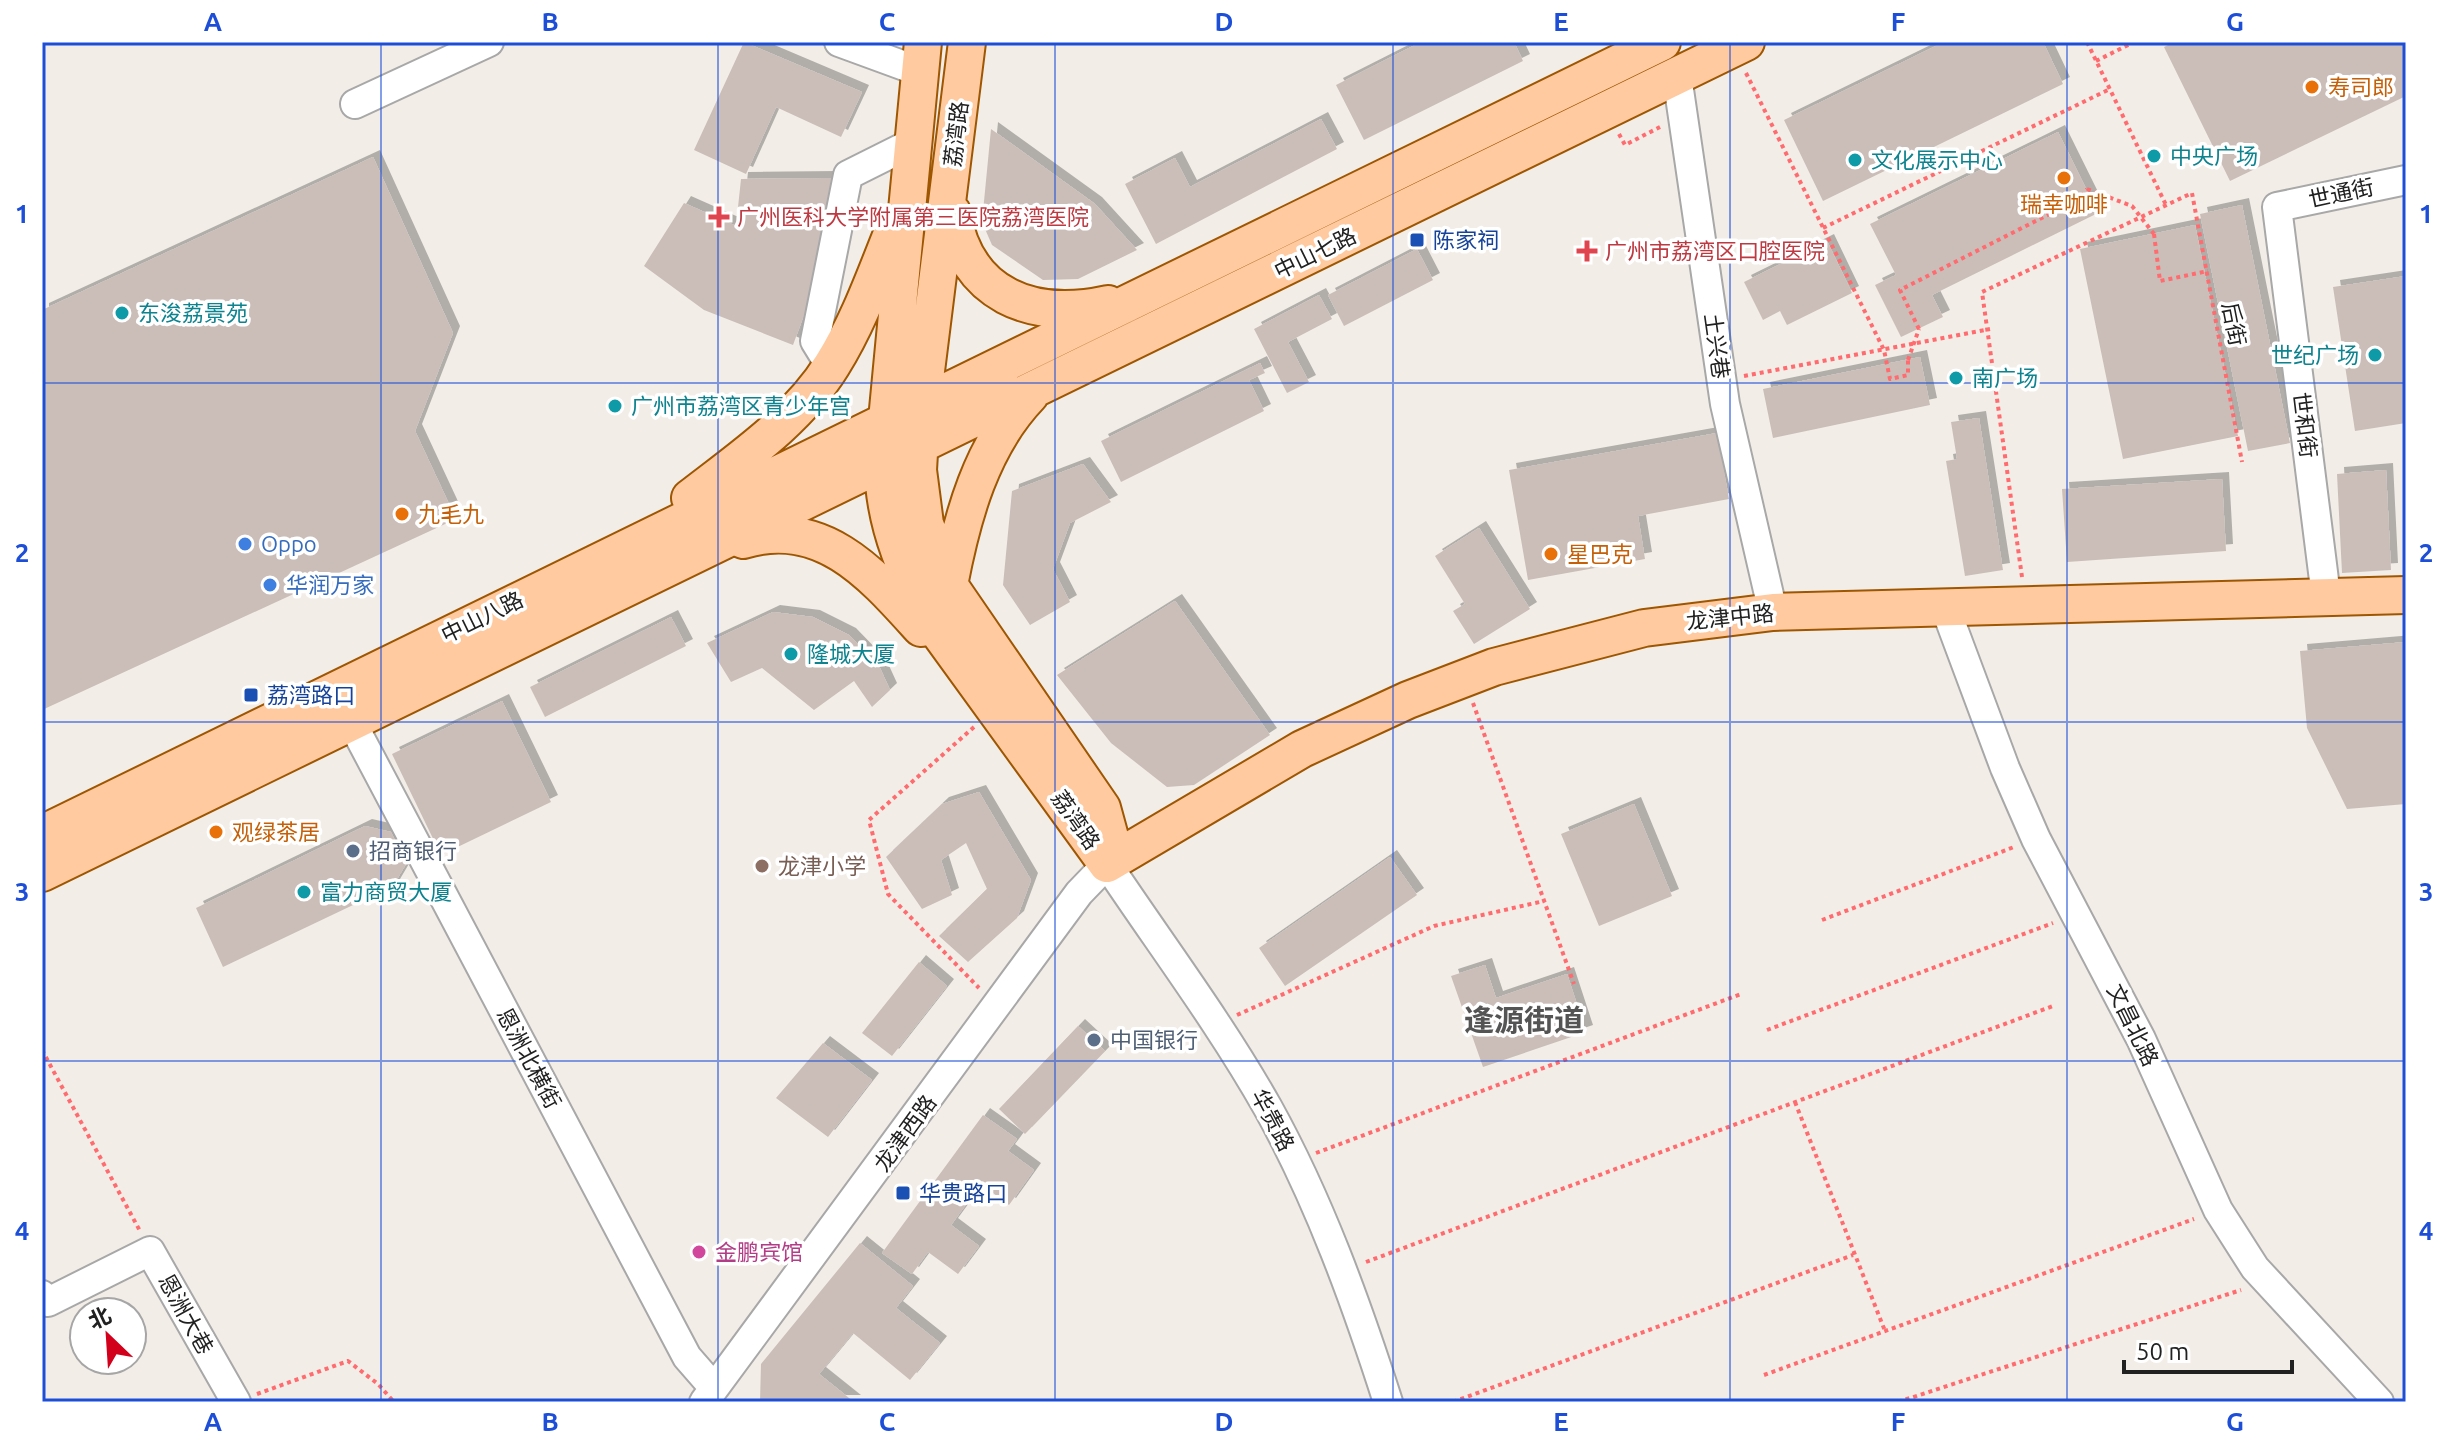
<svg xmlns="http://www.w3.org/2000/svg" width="2448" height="1444" font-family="Ubuntu,'Noto Sans SC',sans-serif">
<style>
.building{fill:#cbbeb9;filter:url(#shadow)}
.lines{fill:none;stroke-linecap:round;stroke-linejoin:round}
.minor-casing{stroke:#a8a8a8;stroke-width:32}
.major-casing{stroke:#9e5600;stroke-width:40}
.path{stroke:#ff6b6e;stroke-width:4;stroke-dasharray:4 4;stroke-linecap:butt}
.minor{stroke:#fff;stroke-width:28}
.major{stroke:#ffca9f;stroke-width:36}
.path-bridge{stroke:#ff6b6e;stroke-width:4;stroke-dasharray:4 4;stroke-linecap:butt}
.grid{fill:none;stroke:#1d4ed8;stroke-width:2;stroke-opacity:0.55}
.food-dot{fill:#e8710a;stroke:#fff;stroke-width:3}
.culture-dot{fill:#0f9aa8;stroke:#fff;stroke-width:3}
.health-dot{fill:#e0444e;stroke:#fff;stroke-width:3}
.transit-dot{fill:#1a4fb4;stroke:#fff;stroke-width:3}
.shop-dot{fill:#3f7fe0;stroke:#fff;stroke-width:3}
.service-dot{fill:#5c6f8a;stroke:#fff;stroke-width:3}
.education-dot{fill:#8d6e63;stroke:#fff;stroke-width:3}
.hotel-dot{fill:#d1479c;stroke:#fff;stroke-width:3}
.labels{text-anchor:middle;stroke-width:7;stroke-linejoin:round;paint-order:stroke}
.food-label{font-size:22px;fill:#c56008;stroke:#fff;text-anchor:start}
.street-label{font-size:22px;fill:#212121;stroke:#fff}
.culture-label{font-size:22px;fill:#0d838f;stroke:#fff;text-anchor:start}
.health-label{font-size:22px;fill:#be3a42;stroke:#fff;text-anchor:start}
.transit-label{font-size:22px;fill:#164399;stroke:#fff;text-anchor:start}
.shop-label{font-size:22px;fill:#366cbe;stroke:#fff;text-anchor:start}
.service-label{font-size:22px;fill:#4e5e75;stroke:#fff;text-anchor:start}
.education-label{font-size:22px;fill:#785e54;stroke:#fff;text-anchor:start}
.hotel-label{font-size:22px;fill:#b23c85;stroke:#fff;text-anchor:start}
.district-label{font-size:30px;font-weight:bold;fill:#545454;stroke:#fff}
.neatline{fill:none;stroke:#1d4ed8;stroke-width:3}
.grid-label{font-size:26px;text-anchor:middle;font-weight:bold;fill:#1d4ed8}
</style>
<defs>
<filter id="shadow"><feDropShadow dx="7" dy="-7" stdDeviation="0" flood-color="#0004"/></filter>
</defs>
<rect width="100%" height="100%" fill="#f2ede7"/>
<path class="building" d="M744,42L862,92L841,137L776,107L746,174L694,150Z
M1421,42H1514L1523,61L1364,140L1336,85Z
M1944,42H2043L2063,84L1823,201L1784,120Z
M2174,42H2406V96L2230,181L2164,47Z
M1321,119L1337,149L1156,244L1125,184L1175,158L1190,187Z
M991,129L1095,204L1137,250L1078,279L1043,280L992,245L982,222Z
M2058,132L2098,213L1932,295L1943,317L1901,337L1875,285L1896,275L1870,224Z
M373,157L453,333L415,431L456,519L42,710V310Z
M831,178L821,268L793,345L704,310L644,266L684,203L736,226L741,179Z
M2242,205L2290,443L2248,451L2200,214Z
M2195,225L2238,436L2123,459L2080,249Z
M1827,241L1852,293L1787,325L1780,311L1763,320L1744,282Z
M1417,249L1433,280L1344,326L1328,295Z
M2406,276V423L2355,431L2333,287Z
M1319,295L1332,319L1288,342L1309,382L1287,393L1254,329Z
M1920,357L1930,405L1773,438L1763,389Z
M1260,363L1265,373L1249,380L1264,411L1121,482L1101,441Z
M1979,418L2003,570L1965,576L1946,461L1957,459L1951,422Z
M1717,433L1729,499L1638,516L1645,559L1528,580L1509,470Z
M1083,464L1111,502L1070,523L1053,569L1070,602L1030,625L1003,585L1012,491Z
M2386,470L2391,570L2342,573L2337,474Z
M2222,479L2226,551L2067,562L2062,489Z
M1479,528L1530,609L1474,644L1453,611L1465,604L1435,556Z
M1175,601L1270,735L1194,785L1167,787L1111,743L1057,675Z
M773,612L813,617L849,635L879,666L890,690L872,707L854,681L814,710L762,668L731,682L707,643Z
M671,617L686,646L545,717L530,687Z
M2406,642V804L2347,809L2307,728L2300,651Z
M502,701L551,802L441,855L392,754Z
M979,792L1031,880L1017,918L968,962L939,936L987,889L966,843L941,860L952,895L922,909L886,857L942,804Z
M1634,804L1672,896L1599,926L1561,834Z
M365,826L391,832L406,864L393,886L223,967L196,908Z
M1390,857L1417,895L1285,986L1259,948Z
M919,962L947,986L892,1056L862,1033Z
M1485,965L1496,998L1567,974L1586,1032L1483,1067L1451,976Z
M1078,1026L1105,1051L1025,1134L999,1109Z
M823,1043L872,1080L828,1137L776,1098Z
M983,1115L1017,1139L1008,1151L1034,1170L1009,1205L981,1184L951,1225L979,1246L958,1274L928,1252L912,1274L882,1253Z
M860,1243L913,1286L896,1308L940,1343L910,1380L853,1333L819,1374L854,1402H760L761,1364Z"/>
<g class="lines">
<defs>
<path id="minor" d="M839,42L921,72
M1677,76L1725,404L1773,612
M355,104L489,42
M831,367L815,341L848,175L916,141
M2326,596L2277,207L2406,180
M1946,610L2005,768L2036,839L2141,1039L2218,1210L2255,1268L2379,1402
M352,723L687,1357L714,1388
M42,1295L48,1302L150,1251L236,1402
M704,1402L1079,893L1107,864C1161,945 1220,1023 1268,1108C1319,1200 1356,1302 1388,1402"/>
<path id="major" d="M923,42L883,462C883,526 908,580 940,634L1107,864
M967,42L922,403L918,470L925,524L949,585L1102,808L1111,841L1107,862
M952,212C965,295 1031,321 1108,304
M690,498C740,459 798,420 832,365C859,322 876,273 895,226
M743,540C823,516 873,575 921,628
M949,585C962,517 981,446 1030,395
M42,834L1662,42
M1107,864L1302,749L1408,700L1494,667L1644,628L1773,612L2406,595
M42,873L1746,42"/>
</defs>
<use href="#minor" class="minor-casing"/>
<use href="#major" class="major-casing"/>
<path class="path" d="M2087,42L2166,205
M2096,61L2134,42
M1746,73L1884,350L1890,379L1908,375V360
M1619,134L1625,145L1660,127
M1823,228L2110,89
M2154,234L2160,281L2208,271
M1919,329L1900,290L2079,199L2087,189
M1744,376L1990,329
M2022,577L1982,292L2192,193L2242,462
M1473,703L1574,984
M974,727L869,820L888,894L979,988
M1822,920L2014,847
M1237,1015L1434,926L1544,901
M1767,1030L2053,923
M42,1050L140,1231
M1795,1102L1885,1331
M1316,1153L1741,994
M1366,1262L2053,1006
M1764,1375L2194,1219
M257,1394L348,1361L378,1384L394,1402
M1453,1402L1853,1255
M1898,1402L2241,1290"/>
<use href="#minor" class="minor"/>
<use href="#major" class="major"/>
<path class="path-bridge" d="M2087,189L2132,206L2154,234
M1908,360L1919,329"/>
</g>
<path class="grid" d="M381,42V1402M718,42V1402M1055,42V1402M1393,42V1402M1730,42V1402M2067,42V1402M42,383H2406M42,722H2406M42,1061H2406"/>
<g class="food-dot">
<circle cx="2312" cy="87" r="8"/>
<circle cx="2064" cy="178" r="8"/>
<circle cx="402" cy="514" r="8"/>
<circle cx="1551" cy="554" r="8"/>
<circle cx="216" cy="832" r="8"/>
</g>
<g class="culture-dot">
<circle cx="2154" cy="156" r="8"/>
<circle cx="1855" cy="160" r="8"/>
<circle cx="122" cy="313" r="8"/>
<circle cx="2375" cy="355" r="8"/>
<circle cx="1956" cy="378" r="8"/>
<circle cx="615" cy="406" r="8"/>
<circle cx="791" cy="654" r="8"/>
<circle cx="304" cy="892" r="8"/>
</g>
<g class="health-dot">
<path d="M715 205h8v8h8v8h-8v8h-8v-8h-8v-8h8z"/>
<path d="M1583 239h8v8h8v8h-8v8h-8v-8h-8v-8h8z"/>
</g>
<g class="transit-dot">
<rect x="1409" y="232" width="16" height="16" rx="4"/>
<rect x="243" y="687" width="16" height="16" rx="4"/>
<rect x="895" y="1185" width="16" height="16" rx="4"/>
</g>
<g class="shop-dot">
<circle cx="245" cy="544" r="8"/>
<circle cx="270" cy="585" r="8"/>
</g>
<g class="service-dot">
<circle cx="353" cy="851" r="8"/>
<circle cx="1094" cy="1040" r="8"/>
</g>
<circle class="education-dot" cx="762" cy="866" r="8"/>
<circle class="hotel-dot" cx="699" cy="1252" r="8"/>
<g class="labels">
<g class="food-label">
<text x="2328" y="95">寿司郎</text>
<text x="2064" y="212" text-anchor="middle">瑞幸咖啡</text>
<text x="418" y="522">九毛九</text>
<text x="1567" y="562">星巴克</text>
<text x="232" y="840">观绿茶居</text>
</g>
<g class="street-label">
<text transform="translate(956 134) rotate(-83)" y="8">荔湾路</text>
<text transform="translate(2341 193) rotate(-12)" y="8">世通街</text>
<text transform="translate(1315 253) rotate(-26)" y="8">中山七路</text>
<text transform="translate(2234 324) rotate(79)" y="8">后街</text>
<text transform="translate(1717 346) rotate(82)" y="8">土兴巷</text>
<text transform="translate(2305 425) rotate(83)" y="8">世和街</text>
<text transform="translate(482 617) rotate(-26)" y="8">中山八路</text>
<text transform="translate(1730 617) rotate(-6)" y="8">龙津中路</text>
<text transform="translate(1076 820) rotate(55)" y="8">荔湾路</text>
<text transform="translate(2133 1025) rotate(64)" y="8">文昌北路</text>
<text transform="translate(529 1058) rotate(62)" y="8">恩洲北横街</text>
<text transform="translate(1273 1120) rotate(62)" y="8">华贵路</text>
<text transform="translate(905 1133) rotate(-54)" y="8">龙津西路</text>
<text transform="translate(186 1314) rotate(61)" y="8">恩洲大巷</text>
</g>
<g class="culture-label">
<text x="2170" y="164">中央广场</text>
<text x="1871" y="168">文化展示中心</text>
<text x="138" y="321">东浚荔景苑</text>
<text x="2359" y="363" text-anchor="end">世纪广场</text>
<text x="1972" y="386">南广场</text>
<text x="631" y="414">广州市荔湾区青少年宫</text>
<text x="807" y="662">隆城大厦</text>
<text x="320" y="900">富力商贸大厦</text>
</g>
<g class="health-label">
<text x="737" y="225">广州医科大学附属第三医院荔湾医院</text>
<text x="1605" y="259">广州市荔湾区口腔医院</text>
</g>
<g class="transit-label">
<text x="1433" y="248">陈家祠</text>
<text x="267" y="703">荔湾路口</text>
<text x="919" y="1201">华贵路口</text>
</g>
<g class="shop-label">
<text x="261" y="552">Oppo</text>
<text x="286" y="593">华润万家</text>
</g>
<g class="service-label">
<text x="369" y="859">招商银行</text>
<text x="1110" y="1048">中国银行</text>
</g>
<g class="education-label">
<text x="778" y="874">龙津小学</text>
</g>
<g class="hotel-label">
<text x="715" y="1260">金鹏宾馆</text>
</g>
<g class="district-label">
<text x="1524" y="1031">逢源街道</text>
</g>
</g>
<rect width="2448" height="1444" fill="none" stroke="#ffffff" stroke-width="88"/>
<g transform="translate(108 1336) rotate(335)"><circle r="38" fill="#ffffff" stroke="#a6a6a6" stroke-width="2"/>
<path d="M0-6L14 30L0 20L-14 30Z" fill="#d2001a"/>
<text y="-12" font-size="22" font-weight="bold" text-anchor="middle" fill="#212121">北</text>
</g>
<path d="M2124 1360v12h168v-12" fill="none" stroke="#212121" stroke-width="4"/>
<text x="2136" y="1360" font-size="24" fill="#212121" stroke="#ffffff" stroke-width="6" paint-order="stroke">50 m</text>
<rect x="44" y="44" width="2360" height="1356" class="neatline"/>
<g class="grid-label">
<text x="213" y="31">A</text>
<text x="550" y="31">B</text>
<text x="887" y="31">C</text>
<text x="1224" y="31">D</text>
<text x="1561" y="31">E</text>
<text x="1898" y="31">F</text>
<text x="2235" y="31">G</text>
<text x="22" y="223">1</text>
<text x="2426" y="223">1</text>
<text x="22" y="562">2</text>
<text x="2426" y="562">2</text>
<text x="22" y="901">3</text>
<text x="2426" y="901">3</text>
<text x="22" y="1240">4</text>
<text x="2426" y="1240">4</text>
<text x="213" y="1431">A</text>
<text x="550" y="1431">B</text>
<text x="887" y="1431">C</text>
<text x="1224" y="1431">D</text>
<text x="1561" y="1431">E</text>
<text x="1898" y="1431">F</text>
<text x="2235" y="1431">G</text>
</g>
</svg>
